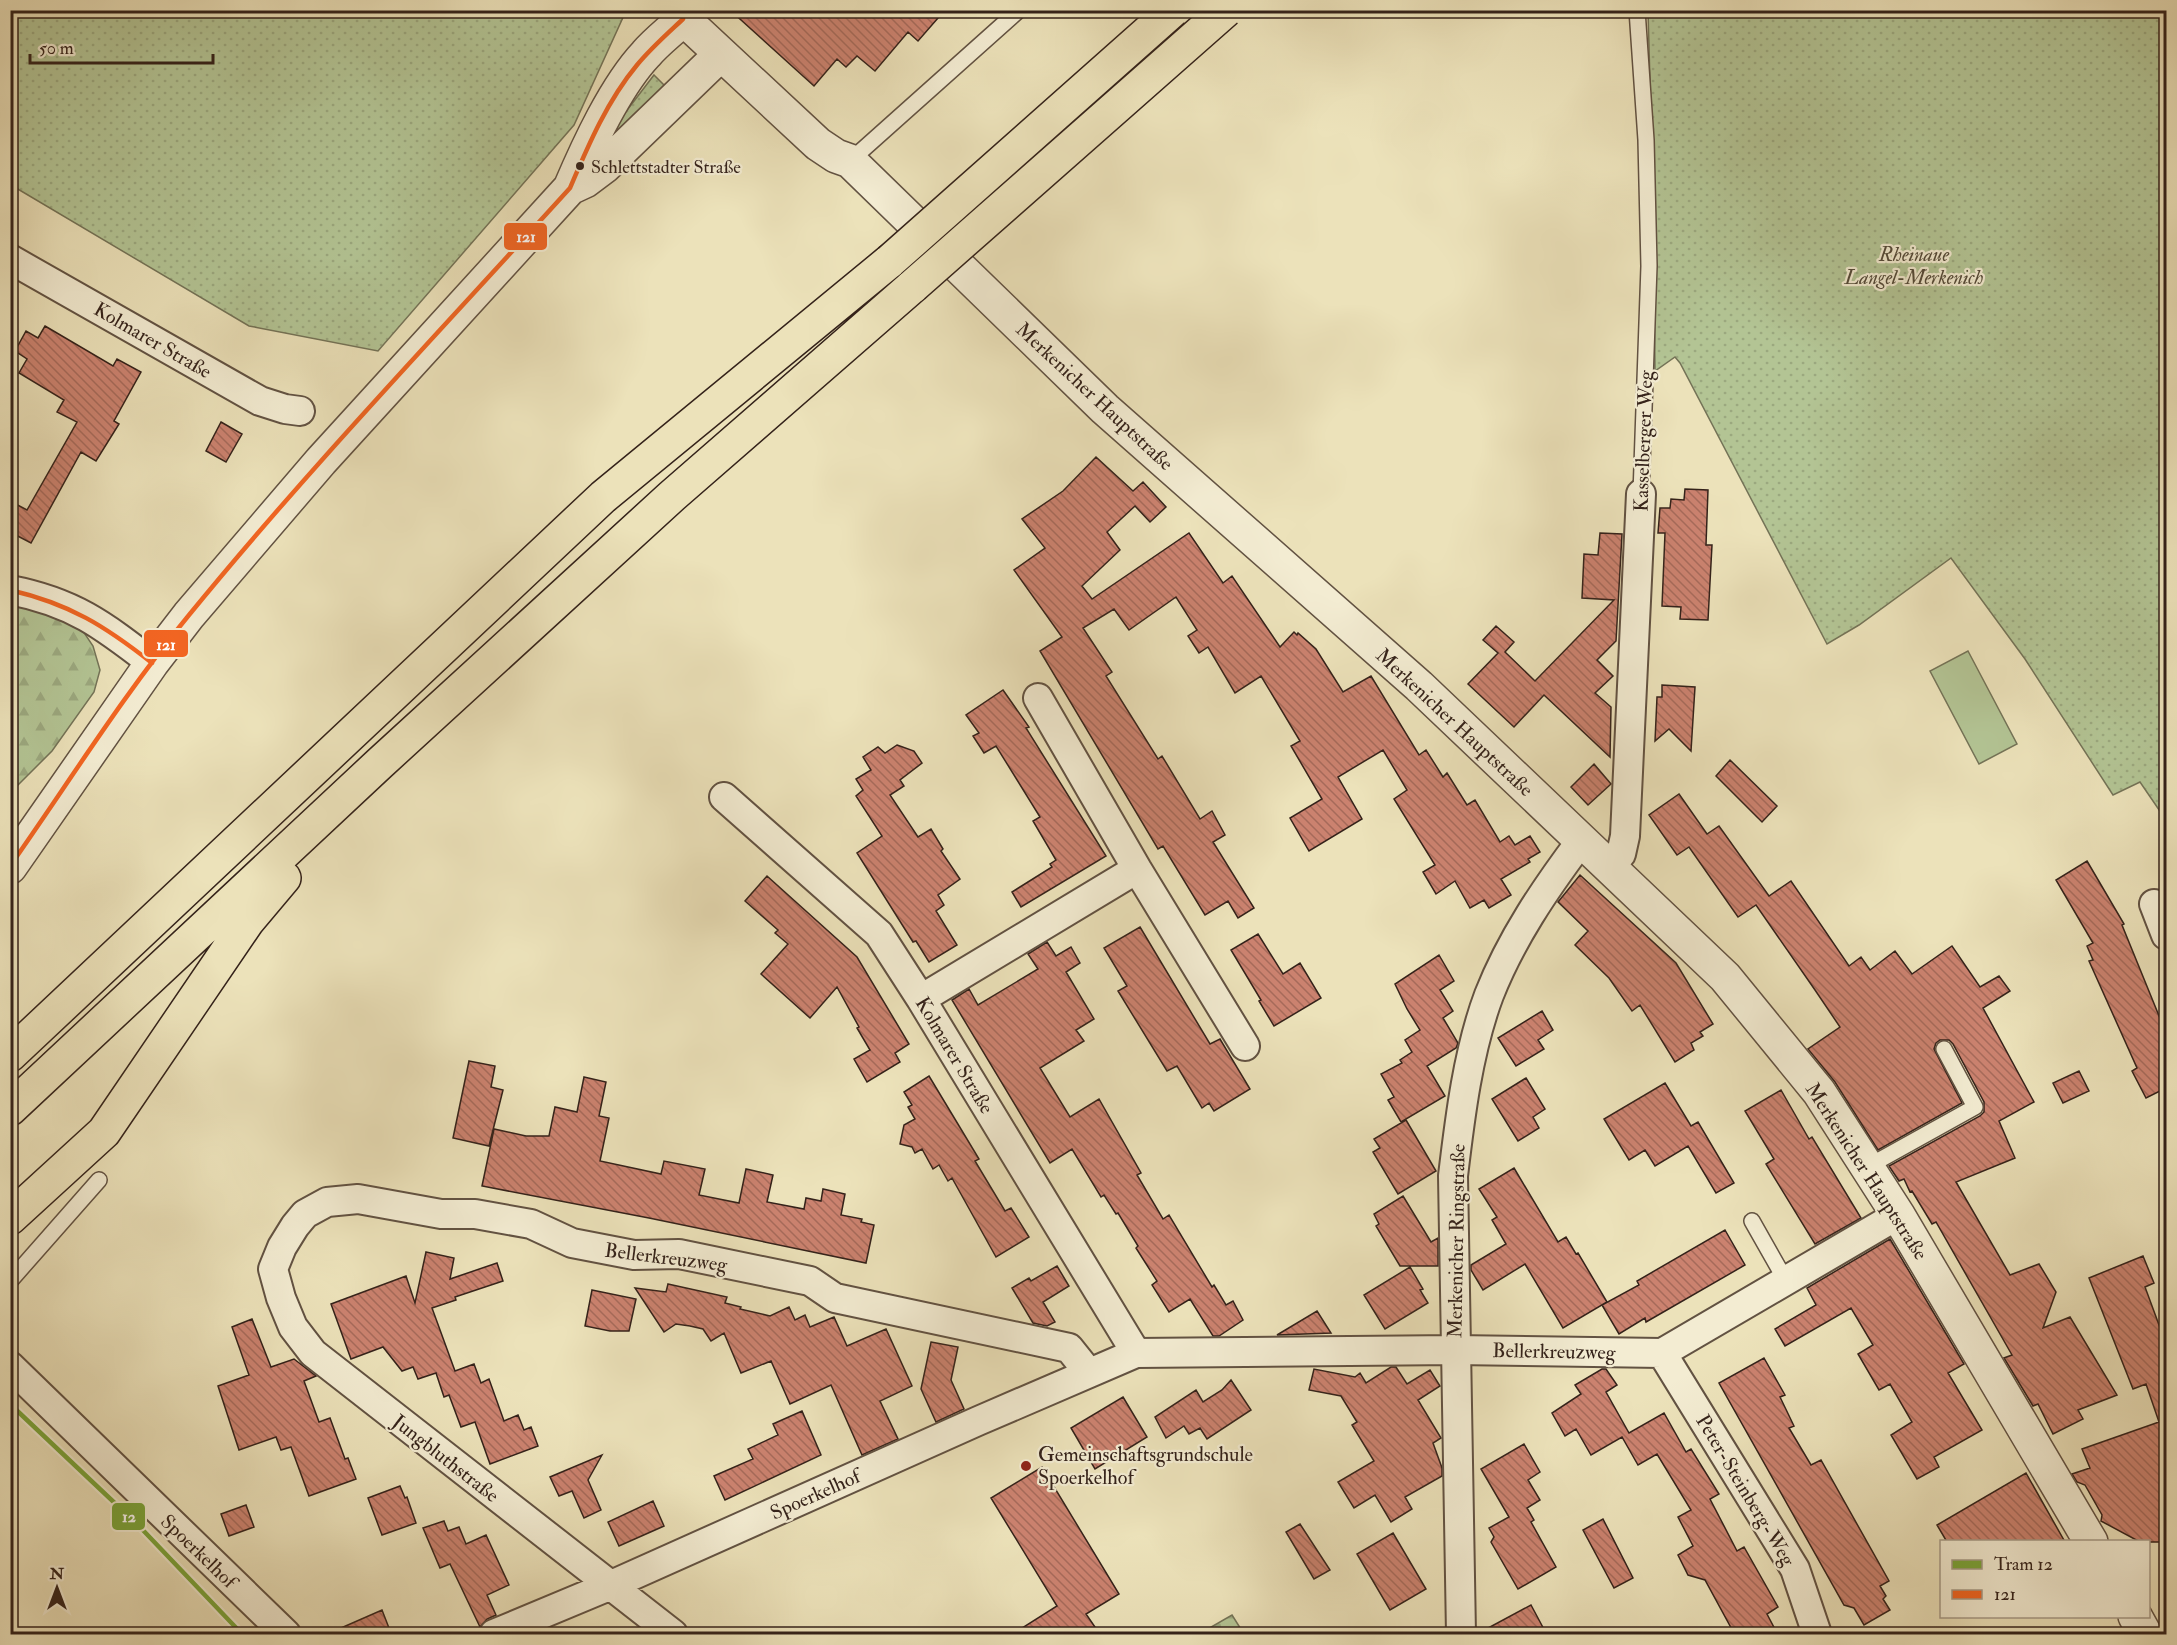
<svg xmlns="http://www.w3.org/2000/svg" width="2177" height="1645" font-family="'IM FELL Double Pica',serif">
<style>
.grass{fill:url(#grass-dots);stroke:#747357;stroke-width:1.5}
.forest{fill:url(#forest-firs);stroke:#747357;stroke-width:1.5}
.cemetery{fill:url(#cemetery-stones);stroke:#747357;stroke-width:1.5}
.garden{fill:#b3c494;stroke:#747357;stroke-width:1.5}
.building{fill:url(#building-back-hatch);stroke:#34221a;stroke-width:1.5}
.lines{fill:none;stroke-linecap:round;stroke-linejoin:round}
.service-casing{stroke:#625242;stroke-width:18}
.minor-casing{stroke:#625242;stroke-width:32}
.tertiary-casing{stroke:#625242;stroke-width:36}
.motorway-casing{stroke:#34221a;stroke-width:36}
.service{stroke:#f3ecd2;stroke-width:15}
.minor{stroke:#f3ecd2;stroke-width:28}
.tertiary{stroke:#f3ecd2;stroke-width:33}
.motorway{stroke:#ece2ba;stroke-width:33}
.motorway-bridge-casing{stroke:#34221a;stroke-width:36;stroke-linecap:butt}
.motorway-bridge{stroke:#ece2ba;stroke-width:33}
.bus-1-casing{stroke:#f3ecd2;stroke-width:9}
.bus-1{stroke:#f26522;stroke-width:4.5}
.tram-1-casing{stroke:#f3ecd2;stroke-width:9}
.tram-1{stroke:#7aa538;stroke-width:4.5}
.bus-dot{fill:#34221a;stroke:#f3ecd2;stroke-width:2}
.poi-dot{fill:#8f2418;stroke:#f3ecd2;stroke-width:2}
.labels{text-anchor:middle;stroke-width:4.5;stroke-linejoin:round;paint-order:stroke}
.bus-label{font-size:18px;fill:#34221a;stroke:#f3ecd2;text-anchor:start}
.park-label{font-size:20px;font-style:italic;fill:#544a38;stroke:#f3ecd2}
.street-label{font-size:20px;fill:#34221a;stroke:#f3ecd2}
.poi-label{font-size:20px;fill:#34221a;stroke:#f3ecd2;text-anchor:start}
.line-badge{stroke:#f3ecd2;stroke-width:2}
.badge-label{font-size:16px;text-anchor:middle;font-weight:bold;fill:#fff}
</style>
<defs>
<pattern id="grass-dots" width="8" height="8" patternUnits="userSpaceOnUse" patternTransform="scale(1.5)"><rect width="8" height="8" fill="#b3c494"/><path d="M2 2h.1M6 6h.1" fill="none" stroke="#9ba87f" stroke-width="1.8" stroke-linecap="round"/></pattern>
<pattern id="forest-firs" width="22" height="20" patternUnits="userSpaceOnUse" patternTransform="scale(1.5)"><rect width="22" height="20" fill="#b3c494"/><path d="M5 1l3.5 6h-7zM16 11l3.5 6h-7z" fill="#9ba87f"/></pattern>
<pattern id="cemetery-stones" width="16" height="16" patternUnits="userSpaceOnUse" patternTransform="scale(1.5)"><rect width="16" height="16" fill="#b3c494"/><path d="M2 7V4a2 2 0 0 1 4 0v3zM10 15v-3a2 2 0 0 1 4 0v3z" fill="#9ba87f"/></pattern>
<pattern id="building-back-hatch" width="6" height="6" patternUnits="userSpaceOnUse" patternTransform="scale(1.5)"><rect width="6" height="6" fill="#cb826f"/><path d="M-1 5l2 2M0 0l6 6M5-1l2 2" fill="none" stroke="#a66a5a"/></pattern>
</defs>
<rect width="100%" height="100%" fill="#ece2ba"/>
<filter id="stains"><feTurbulence type="fractalNoise" baseFrequency=".00333" numOctaves="4"/><feColorMatrix values="0 0 0 0 .2 0 0 0 0 .09 0 0 0 0 .02 0 0 0 .5 -.17"/></filter>
<radialGradient id="worn" r=".72"><stop offset=".6" stop-color="#630" stop-opacity="0"/><stop offset="1" stop-color="#630" stop-opacity=".3"/></radialGradient>
<path class="grass" d="M623,10L625,13L574,125L378,351L249,326L11,185V11Z
M1648,11H2166V820L2140,782L2113,795L2025,659L1951,558L1859,625L1827,644L1680,363L1675,357L1655,371L1653,190Z
M654,75L667,88L612,139L608,135Z"/>
<path class="forest" d="M11,603L40,609L81,628L93,646L100,670L94,692L52,751L11,792Z"/>
<path class="cemetery" d="M1232,1615L1244,1634H1199Z"/>
<path class="garden" d="M1968,651L2017,744L1979,764L1930,671Z"/>
<path class="building" d="M730,10H945L918,41L908,32L875,71L857,56L846,67L837,59L814,86Z
M45,326L113,366L117,359L141,372L114,421L119,424L96,461L81,452L31,543L10,532V501L27,510L77,422L57,412L64,400L19,373L27,359L15,351L26,331L38,338Z
M221,422L242,434L226,462L206,451Z
M1096,457L1133,491L1143,482L1166,507L1150,522L1135,506L1107,532L1120,550L1082,586L1092,599L1189,533L1223,583L1232,576L1280,647L1294,632L1297,635L1298,633L1316,649L1343,692L1371,676L1419,755L1426,750L1443,777L1447,773L1467,805L1475,800L1500,842L1509,836L1515,845L1530,836L1540,852L1528,859L1530,862L1501,879L1511,895L1489,908L1484,900L1470,908L1455,881L1436,894L1423,872L1435,865L1394,799L1407,790L1383,750L1338,777L1362,819L1309,851L1290,818L1322,799L1291,746L1300,741L1261,676L1235,693L1208,647L1199,653L1188,636L1197,630L1176,597L1129,630L1114,609L1083,628L1112,672L1106,676L1158,759L1162,756L1200,819L1212,811L1225,835L1213,842L1254,908L1238,918L1228,901L1205,915L1163,846L1158,849L1040,651L1062,637L1014,570L1045,548L1022,519L1063,491Z
M1685,489L1708,490L1706,545H1712L1708,620L1680,619L1681,607L1662,606L1665,533H1658L1660,508H1670L1671,499L1684,500Z
M1600,533L1622,534L1616,641L1597,660L1613,676L1595,693L1611,707L1610,757L1544,695L1514,727L1468,684L1498,653L1483,640L1496,626L1514,642L1505,652L1535,681L1614,600L1582,598L1584,554L1598,555Z
M1662,685L1695,687L1691,751L1669,729L1655,741L1657,697H1662Z
M1003,690L1029,727L1026,728L1106,856L1021,907L1012,892L1052,867L1050,864L1056,860L1033,821L1040,817L996,746L984,753L973,736L979,733L966,715Z
M897,745L914,751L922,763L900,780L904,786L890,795L918,837L931,829L943,849L941,851L960,879L938,895L944,905L936,911L957,945L929,962L916,941L913,942L857,853L882,836L856,796L863,790L856,779L871,770L863,757L878,747L885,753Z
M1730,760L1777,806L1762,822L1716,776Z
M1594,764L1611,784L1588,805L1571,787Z
M1679,794L1707,834L1719,826L1769,896L1791,881L1849,966L1861,957L1870,970L1895,951L1912,974L1952,946L1980,987L1999,976L2010,991L1983,1008L2034,1102L1999,1121L2015,1158L1956,1182L2010,1275L2039,1264L2056,1292L2043,1328L2070,1317L2117,1395L2078,1410L2083,1419L2053,1434L2038,1404L2033,1406L2004,1358L2012,1355L1936,1222L1932,1224L1912,1191L1910,1192L1904,1179L1899,1181L1889,1166L1980,1116L1984,1112V1102L1953,1044L1949,1040H1940L1936,1043L1934,1049L1962,1103L1878,1150L1835,1082L1808,1049L1840,1027L1815,990L1756,905L1738,917L1689,847L1677,855L1649,815Z
M2087,861L2124,924L2122,925L2166,1033V1088L2146,1098L2132,1071L2137,1068L2089,961L2093,960L2087,946L2093,943L2056,880Z
M1580,875L1676,963L1713,1024L1700,1032L1703,1036L1691,1043L1694,1050L1675,1062L1640,1005L1632,1011L1609,978L1575,945L1588,931L1558,902Z
M767,876L857,957L909,1044L895,1053L900,1062L867,1082L854,1059L870,1050L857,1028L859,1027L837,987L810,1018L761,974L788,944L775,933L778,930L745,901Z
M1140,927L1210,1044L1220,1039L1250,1089L1214,1111L1209,1103L1202,1108L1177,1066L1167,1071L1118,991L1127,986L1104,948Z
M1258,934L1283,974L1300,963L1321,998L1274,1026L1259,1001L1261,1000L1231,950Z
M1047,942L1056,956L1071,947L1080,963L1066,972L1094,1019L1076,1030L1084,1041L1040,1068L1070,1117L1099,1099L1141,1173L1137,1175L1163,1219L1169,1215L1212,1287L1214,1285L1226,1305L1233,1301L1243,1320L1219,1336H1213L1190,1299L1169,1312L1152,1285L1157,1281L1136,1248L1138,1246L1118,1213L1116,1214L1104,1195L1101,1197L1072,1149L1050,1163L952,1000L969,989L978,1005L1038,969L1028,954Z
M1439,955L1454,981L1440,990L1453,1011L1443,1018L1458,1043L1456,1048L1427,1066L1445,1096L1401,1122L1388,1100L1394,1097L1381,1074L1402,1063L1400,1060L1412,1052L1405,1040L1420,1030L1407,1009L1395,984Z
M1542,1011L1553,1030L1538,1040L1544,1049L1516,1066L1498,1038Z
M469,1061L495,1066L491,1087L503,1090L489,1146L453,1138Z
M2079,1071L2089,1091L2063,1103L2053,1083Z
M929,1076L979,1159L975,1161L1005,1211L1011,1208L1029,1237L996,1257L952,1178L948,1181L939,1165L933,1169L922,1149L915,1153L912,1147L900,1144L904,1125L915,1119L908,1107L912,1105L904,1092Z
M584,1077L606,1082L599,1116L609,1118L600,1161L661,1174L664,1161L705,1169L699,1195L739,1203L746,1169L773,1175L767,1202L804,1209L806,1198L821,1201L823,1189L845,1194L841,1215L862,1219L861,1222L874,1225L866,1263L649,1218L482,1186L494,1129L526,1136H549L555,1107L577,1112Z
M1526,1078L1545,1109L1533,1117L1539,1128L1518,1141L1492,1099Z
M1665,1083L1691,1126L1698,1122L1734,1183L1716,1193L1688,1146L1655,1166L1645,1150L1629,1160L1604,1119Z
M1781,1090L1809,1139L1812,1137L1861,1218L1815,1244L1766,1164L1774,1159L1745,1111Z
M1406,1120L1436,1171L1398,1194L1373,1152L1380,1148L1374,1139Z
M1514,1168L1558,1242L1566,1237L1576,1254L1578,1253L1607,1302L1563,1328L1525,1264L1483,1290L1471,1270V1265L1506,1244L1492,1220L1497,1217L1479,1189Z
M1403,1196L1431,1242L1438,1238V1266H1400L1376,1226L1379,1224L1374,1214Z
M1725,1230L1745,1265L1646,1322L1645,1318L1619,1334L1602,1305L1639,1285L1637,1281Z
M1890,1239L1964,1364L1948,1373L1982,1430L1934,1457L1939,1467L1917,1479L1891,1435L1912,1422L1890,1384L1879,1390L1858,1354L1873,1345L1851,1308L1785,1346L1775,1329L1816,1305L1807,1288Z
M426,1252L454,1258L450,1279L497,1263L503,1281L455,1297L456,1300L432,1308L455,1371L474,1364L481,1383L489,1379L504,1421L518,1415L524,1430L531,1427L538,1446L490,1464L475,1422L461,1427L449,1395L444,1397L436,1373L418,1379L413,1367L402,1371L383,1347L351,1359L331,1304L406,1276L415,1303Z
M2143,1256L2154,1283L2145,1287L2166,1344V1542H2140L2101,1521L2102,1515L2085,1485L2077,1482L2072,1474L2090,1468L2082,1449L2159,1422L2146,1384L2133,1389L2089,1278Z
M1057,1266L1069,1286L1043,1302L1055,1322L1047,1326L1033,1323L1012,1288L1029,1278L1031,1281Z
M1410,1267L1423,1289L1420,1290L1428,1303L1385,1329L1364,1295Z
M668,1284L727,1297L725,1303L741,1307L740,1309L770,1316L789,1307L795,1320L805,1315L810,1327L834,1317L847,1346L886,1329L912,1386L880,1401L898,1439L862,1455L831,1385L790,1404L771,1361L741,1373L724,1333L711,1341L703,1329L690,1326L676,1324L664,1332L635,1288L666,1292Z
M592,1290L636,1299L629,1331H610L585,1326Z
M1317,1311L1331,1333L1277,1335Z
M252,1319L271,1367L294,1359L316,1376L304,1381L319,1422L330,1418L345,1459L348,1458L356,1479L309,1496L291,1447L281,1450L276,1437L239,1450L218,1386L249,1375L232,1327Z
M931,1342L958,1347L951,1380L964,1409L936,1422L921,1389Z
M1764,1358L1785,1395L1780,1397L1794,1426L1789,1428L1811,1465L1821,1460L1889,1581L1880,1586L1886,1596L1883,1599L1890,1610L1864,1625L1854,1608L1844,1605L1719,1383Z
M1391,1367H1396L1407,1384L1430,1370L1440,1386L1418,1400L1441,1438L1433,1443L1442,1468V1476L1405,1497L1412,1509L1391,1522L1375,1495L1354,1508L1338,1482L1374,1461L1352,1425L1357,1422L1341,1396L1309,1390L1314,1369L1355,1377L1360,1373L1366,1383Z
M1602,1369H1606L1617,1385L1606,1392L1629,1433L1664,1413L1686,1452L1691,1449L1719,1494L1710,1499L1737,1551L1744,1547L1778,1607L1767,1614L1778,1635H1735L1705,1580L1688,1575L1678,1555L1693,1546L1678,1517L1691,1510L1657,1454L1638,1465L1622,1437L1591,1455L1576,1429L1565,1436L1552,1413L1581,1394L1575,1385Z
M1231,1380L1251,1410L1207,1439L1200,1428L1189,1434L1184,1426L1166,1438L1155,1417L1196,1390L1203,1402L1222,1390Z
M1123,1397L1147,1437L1095,1469L1071,1428Z
M802,1411L821,1455L725,1500L714,1476L753,1459L748,1449L778,1435L773,1424Z
M1524,1444L1540,1472L1528,1480L1540,1500L1527,1508L1534,1520L1531,1522L1556,1567L1518,1589L1491,1542L1494,1537L1489,1528L1509,1517L1481,1469Z
M602,1455L588,1480L601,1510L584,1518L572,1491L559,1496L550,1477Z
M1042,1467L1119,1594L1086,1614L1095,1627L1083,1635H1011L1057,1606L991,1498Z
M2026,1473L2065,1542H1947L1937,1525Z
M400,1486L405,1498L407,1497L416,1523L382,1535L368,1498Z
M653,1501L664,1526L619,1546L608,1522Z
M246,1505L254,1527L229,1536L221,1514Z
M1603,1519L1633,1578L1614,1588L1583,1530Z
M444,1521L448,1531L459,1527L466,1544L486,1535L509,1585L487,1595L496,1615L487,1619L480,1627L450,1564L440,1568L423,1528Z
M1300,1524L1330,1570L1314,1579L1286,1532Z
M1393,1533L1426,1589L1390,1610L1357,1554Z
M1531,1605L1547,1635H1477V1634Z
M382,1610L389,1628L372,1635H325Z"/>
<g class="lines">
<defs>
<path id="service" d="M1637,10L1646,140L1649,266L1641,494
M850,161L1019,10
M1867,1167L1975,1107L1944,1049
M1752,1221L1786,1281
M10,1281L99,1180"/>
<path id="minor" d="M10,259L260,401L285,409L300,411
M10,590C73,602 103,625 152,663
M1038,698L1137,869L1245,1046
M724,797L879,934L921,999L1136,1353
M1608,867L1621,854L1625,836L1641,494
M2154,904L2166,935
M921,999L1137,869
M1662,1353L1795,1569L1817,1634
M10,1366L286,1634
M494,1634L609,1586L978,1421L1136,1353L1455,1350L1662,1353L1898,1215
M673,1634L313,1353L293,1327L281,1298L273,1269L282,1247L295,1226L305,1214L327,1202L358,1199L441,1214H475L531,1224L572,1243L634,1255L679,1254L810,1281L835,1298L1069,1348L1089,1373
M1461,1634L1453,1176C1460,1117 1468,1051 1489,995C1511,939 1545,889 1581,841"/>
<path id="tertiary" d="M674,10L818,144L836,156L850,161L1105,409L1419,686L1725,977L1819,1092L1898,1215L2091,1542
M570,188L585,181L605,166L721,54
M10,867L152,663L189,615L321,461L570,188C588,146 615,87 646,54C657,41 671,31 683,19
M2135,1616L2145,1634"/>
<path id="motorway" d="M10,1055L603,497L890,261
M10,1109L379,764L672,496L913,286
M10,1218L104,1132L247,922L284,878"/>
</defs>
<use href="#service" class="service-casing"/>
<use href="#minor" class="minor-casing"/>
<use href="#tertiary" class="tertiary-casing"/>
<use href="#motorway" class="motorway-casing"/>
<use href="#service" class="service"/>
<use href="#minor" class="minor"/>
<use href="#tertiary" class="tertiary"/>
<use href="#motorway" class="motorway"/>
<defs>
<path id="motorway-bridge" d="M890,261L1173,10
M913,286L1226,10"/>
</defs>
<use href="#motorway-bridge" class="motorway-bridge-casing"/>
<use href="#motorway-bridge" class="motorway-bridge"/>
<defs>
<path id="bus-1" d="M10,590C70,604 105,626 152,663
M10,866C69,782 124,694 189,615C310,467 442,329 570,188C588,146 607,101 637,65C651,48 667,34 683,19"/>
</defs>
<use href="#bus-1" class="bus-1-casing"/>
<use href="#bus-1" class="bus-1"/>
<defs>
<path id="tram-1" d="M10,1404L139,1526L242,1634"/>
</defs>
<use href="#tram-1" class="tram-1-casing"/>
<use href="#tram-1" class="tram-1"/>
</g>
<circle class="bus-dot" cx="580" cy="166" r="5"/>
<circle class="poi-dot" cx="1026" cy="1466" r="6"/>
<g class="labels">
<g class="bus-label">
<text x="591" y="173">Schlettstadter Straße</text>
</g>
<g class="park-label">
<text x="1914" y="261">Rheinaue<tspan x="1914" dy="23">Langel-Merkenich</tspan></text>
</g>
<g class="street-label">
<text transform="translate(153 340) rotate(30)" y="7">Kolmarer Straße</text>
<text transform="translate(1095 396) rotate(43)" y="7">Merkenicher Hauptstraße</text>
<text transform="translate(1643 441) rotate(-88)" y="7">Kasselberger Weg</text>
<text transform="translate(1455 722) rotate(43)" y="7">Merkenicher Hauptstraße</text>
<text transform="translate(955 1055) rotate(59)" y="7">Kolmarer Straße</text>
<text transform="translate(1867 1171) rotate(57)" y="7">Merkenicher Hauptstraße</text>
<text transform="translate(1456 1241) rotate(-89)" y="7">Merkenicher Ringstraße</text>
<text transform="translate(666 1257) rotate(7)" y="7">Bellerkreuzweg</text>
<text transform="translate(1554 1351) rotate(1)" y="7">Bellerkreuzweg</text>
<text transform="translate(446 1458) rotate(38)" y="7">Jungbluthstraße</text>
<text transform="translate(1746 1490) rotate(59)" y="7">Peter-Steinberg-Weg</text>
<text transform="translate(815 1494) rotate(-24)" y="7">Spoerkelhof</text>
<text transform="translate(199 1551) rotate(44)" y="7">Spoerkelhof</text>
</g>
<g class="poi-label">
<text x="1038" y="1461">Gemeinschaftsgrundschule<tspan x="1038" dy="23">Spoerkelhof</tspan></text>
</g>
</g>
<g class="line-badge">
<rect x="503" y="222" width="45" height="29" rx="6" fill="#f26522"/>
<rect x="143" y="629" width="46" height="29" rx="6" fill="#f26522"/>
<rect x="111" y="1502" width="35" height="29" rx="6" fill="#7aa538"/>
</g>
<g class="badge-label">
<text x="526" y="242">121</text>
<text x="166" y="650">121</text>
<text x="129" y="1522">12</text>
</g>
<rect width="2177" height="1645" fill="none" stroke="#ece2ba" stroke-width="36"/>
<rect x="12" y="12" width="2153" height="1621" fill="none" stroke="#34221a" stroke-width="3"/>
<rect x="18" y="18" width="2141" height="1609" fill="none" stroke="#34221a" stroke-width="1.5"/>
<rect x="1940" y="1540" width="210" height="78" fill="#f3ecd2" stroke="#a79b88" stroke-width="1.5"/>
<rect x="1952" y="1560" width="30" height="9" fill="#7aa538" stroke="#a79b88" stroke-width="1.5"/>
<text x="1994" y="1570" font-size="18" fill="#34221a">Tram 12</text>
<rect x="1952" y="1590" width="30" height="9" fill="#f26522" stroke="#a79b88" stroke-width="1.5"/>
<text x="1994" y="1600" font-size="18" fill="#34221a">121</text>
<g transform="translate(57 1588)" stroke="#f3ecd2" stroke-width="4.5" paint-order="stroke">
<path d="M0-4.5L10 22L0 15L-10 22Z" fill="#34221a"/>
<text y="-9" font-size="16" font-weight="bold" text-anchor="middle" fill="#34221a">N</text>
</g>
<path d="M30 54v9h183v-9" fill="none" stroke="#34221a" stroke-width="3"/>
<text x="39" y="54" font-size="18" fill="#34221a" stroke="#f3ecd2" stroke-width="4.5" paint-order="stroke">50 m</text>
<rect width="100%" height="100%" filter="url(#stains)"/>
<rect width="100%" height="100%" fill="url(#worn)"/>
</svg>
